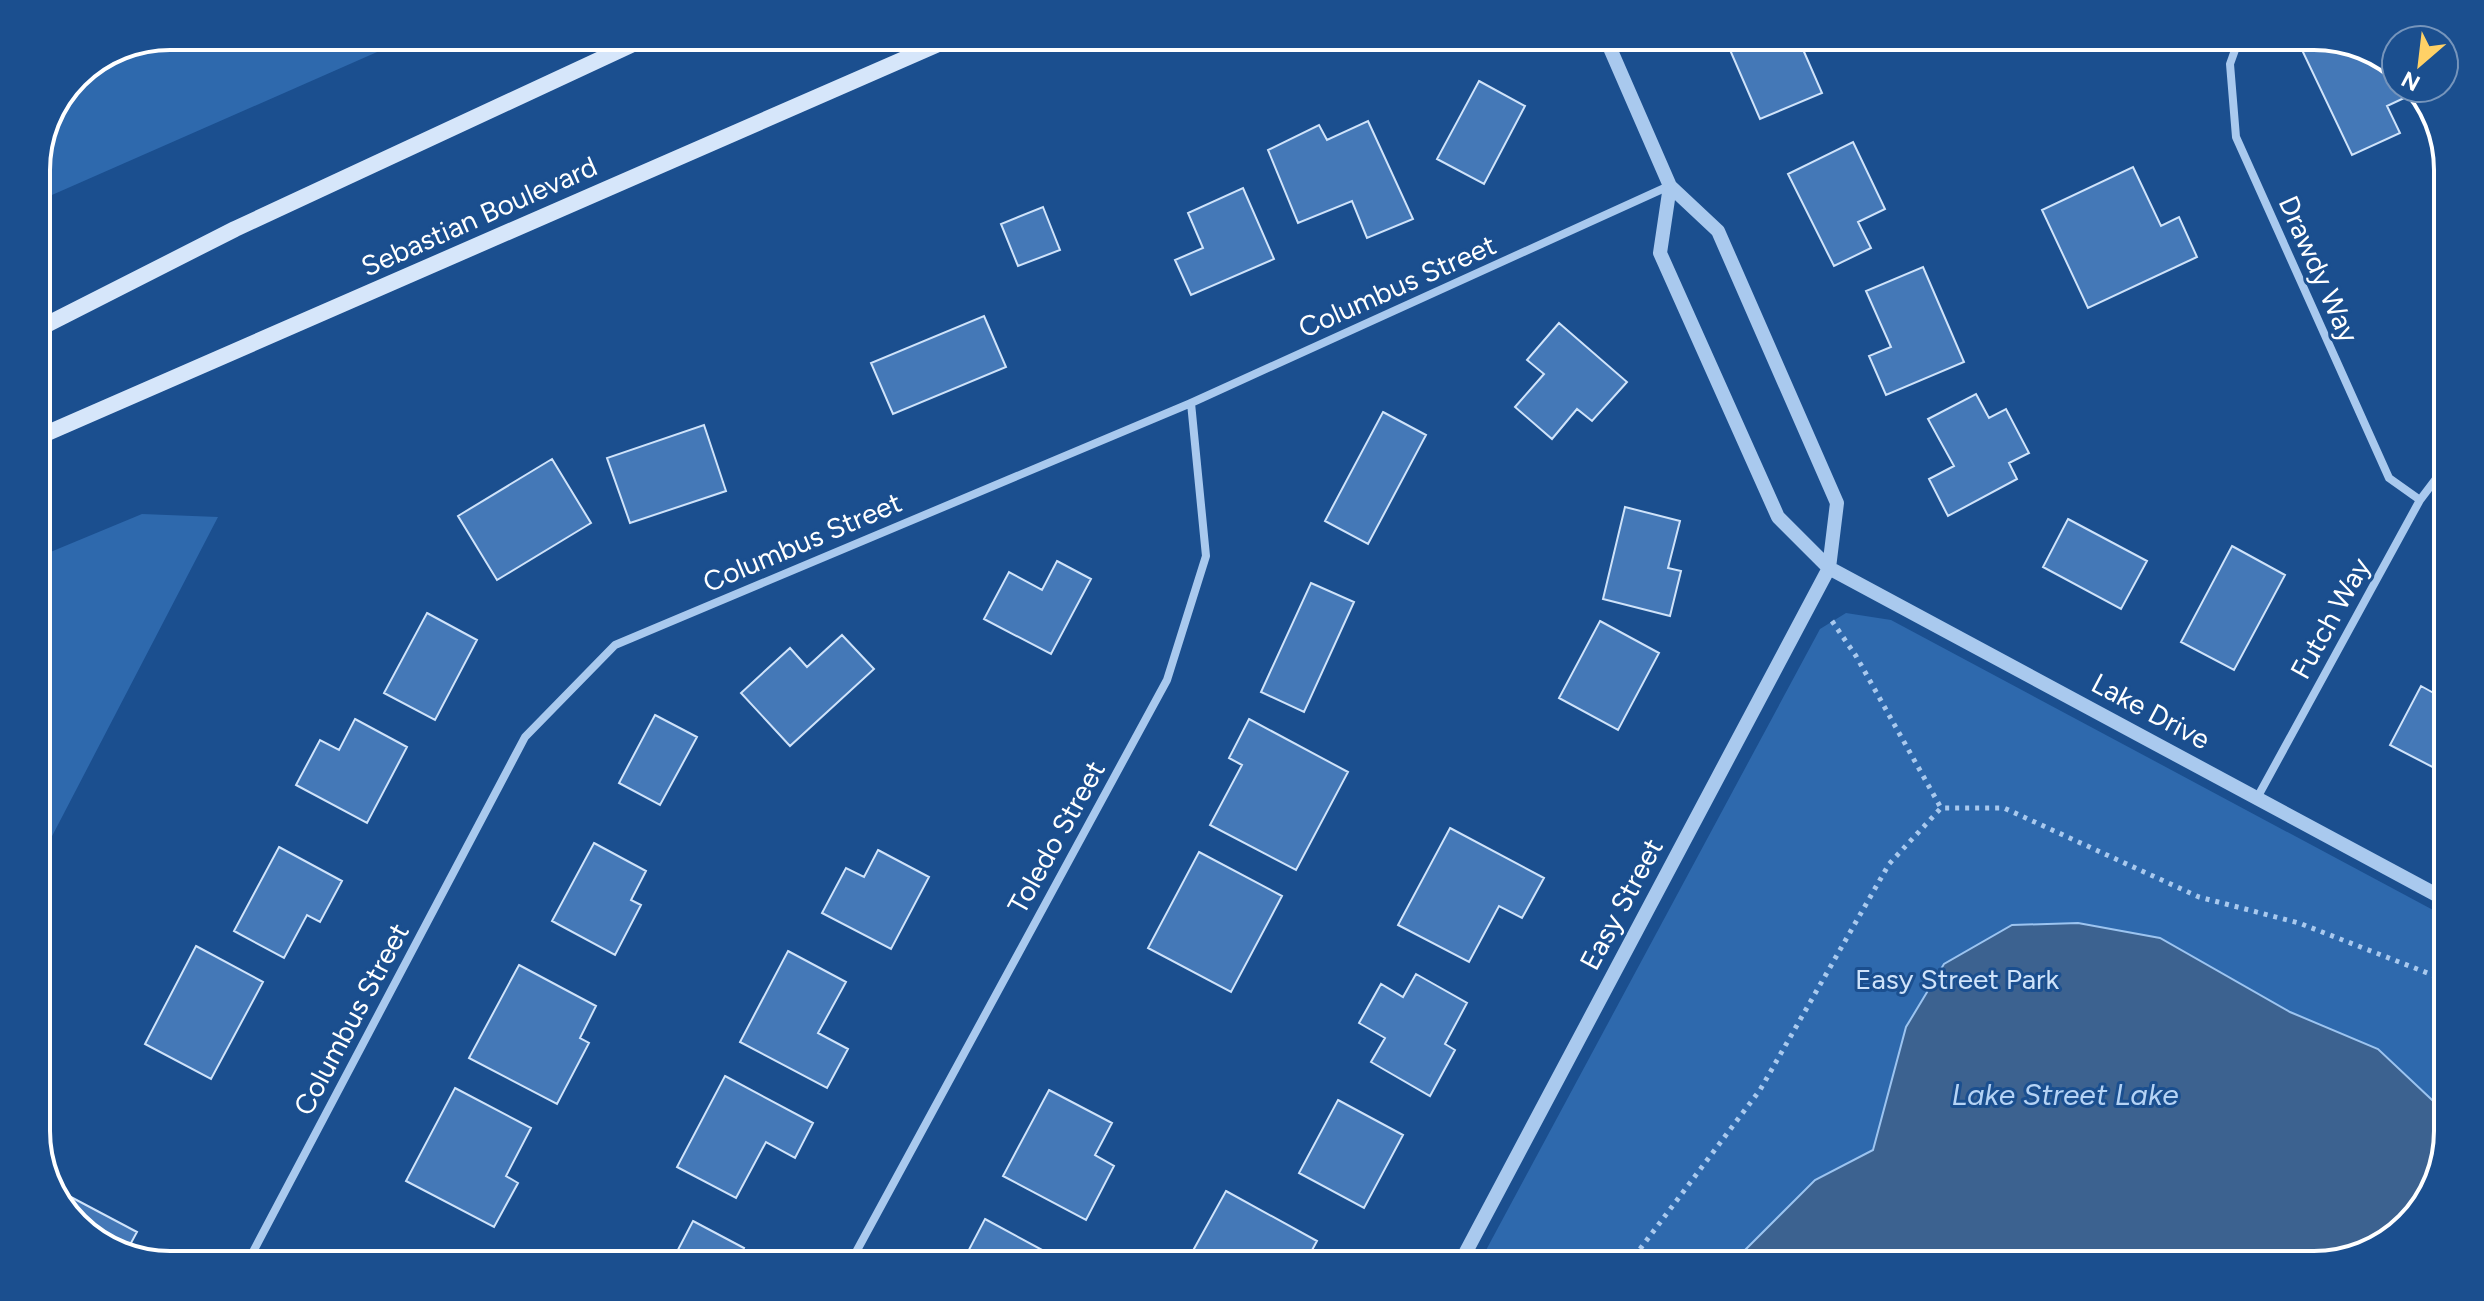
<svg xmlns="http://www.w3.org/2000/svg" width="2484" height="1301" font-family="Figtree,sans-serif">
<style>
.green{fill:#2e69ad}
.water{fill:#3c6290;stroke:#9cc4f0;stroke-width:2}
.building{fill:#4478b7;stroke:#cfe3fa;stroke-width:2}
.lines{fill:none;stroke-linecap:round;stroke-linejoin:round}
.path{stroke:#a9c9ee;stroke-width:5;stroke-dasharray:4 6;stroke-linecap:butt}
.minor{stroke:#a9c9ee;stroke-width:8}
.tertiary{stroke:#a9c9ee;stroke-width:14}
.secondary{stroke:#d6e6fa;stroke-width:16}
.labels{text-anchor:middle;stroke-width:6;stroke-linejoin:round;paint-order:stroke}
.street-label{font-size:28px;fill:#fff;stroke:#1b4f8f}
.park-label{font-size:28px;fill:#cfe3fa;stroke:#1b4f8f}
.water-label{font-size:30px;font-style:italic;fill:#b5d3f5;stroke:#1b4f8f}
.rim{fill:none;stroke:#fff;stroke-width:4}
</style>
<rect width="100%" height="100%" fill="#1b4f8f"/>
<path class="green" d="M353,45L362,47L393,45L36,202V162L76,75L119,46Z
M142,514L218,517L36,867V558Z
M1846,613L1891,620L2448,918V1131L2434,1191L2381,1247L2314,1265H1478L1820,629Z"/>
<path class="water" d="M2078,923L2160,938L2290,1012L2378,1049L2448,1115V1131L2434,1191L2381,1247L2314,1265H1730L1815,1180L1873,1150L1906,1027L1944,964L2012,925Z"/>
<path class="building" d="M1798,38L1822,93L1760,119L1727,43L1738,39Z
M2325,39L2374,50L2396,70V88H2417L2419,91L2387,106L2400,133L2352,155L2302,50Z
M1479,81L1525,106L1484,184L1437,159Z
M1368,121L1413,219L1367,238L1352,201L1298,223L1268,150L1319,125L1327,140Z
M1853,142L1885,209L1858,222L1871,248L1834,266L1788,174Z
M2133,167L2161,226L2179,217L2197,257L2088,308L2042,210Z
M1243,188L1274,259L1191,295L1175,260L1203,248L1188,213Z
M1043,207L1060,250L1018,266L1001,224Z
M1923,267L1964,362L1886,395L1869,356L1891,347L1866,291Z
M984,316L1006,367L893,414L871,363Z
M1559,323L1627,382L1592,421L1577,409L1552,439L1515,407L1544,374L1527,360Z
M1976,394L1989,418L2006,409L2029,453L2009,463L2017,479L1948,516L1929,479L1954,466L1928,419Z
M1383,412L1426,435L1368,544L1325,521Z
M704,425L726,491L630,523L607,458Z
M552,459L591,523L497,580L458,516Z
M1625,507L1680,521L1668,568L1681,571L1670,616L1603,599Z
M2068,519L2147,561L2121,609L2043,567Z
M2232,546L2285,575L2234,670L2181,642Z
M1057,561L1091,579L1051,654L984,619L1009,572L1042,590Z
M1311,583L1354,602L1304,712L1261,692Z
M427,613L477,640L435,720L384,693Z
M1600,621L1659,653L1618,730L1559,698Z
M842,635L874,669L790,746L741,693L790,648L807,667Z
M2421,686L2448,701V775L2390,745Z
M655,715L697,737L660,805L619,783Z
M355,719L407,747L367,823L296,785L320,740L339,750Z
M1249,719L1348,772L1296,870L1210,825L1242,765L1229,758Z
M1450,828L1544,878L1522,918L1499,906L1469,962L1398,925Z
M594,843L646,871L631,900L641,905L615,955L552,921Z
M279,847L342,881L320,922L307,915L284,958L234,931Z
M878,850L929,877L891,949L822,913L846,868L864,877Z
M1199,852L1282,896L1231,992L1148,948Z
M196,946L263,982L211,1079L145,1044Z
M788,951L846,982L818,1033L848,1049L827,1088L740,1042Z
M519,965L596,1006L580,1038L589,1043L557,1104L469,1058Z
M1416,974L1467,1003L1445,1044L1455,1050L1430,1096L1371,1062L1385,1038L1359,1023L1381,984L1403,997Z
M725,1076L813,1123L795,1158L766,1142L736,1198L677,1167Z
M455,1088L531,1128L506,1176L518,1183L494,1227L406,1181Z
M1049,1090L1112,1123L1095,1155L1114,1166L1086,1220L1003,1176Z
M1338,1100L1403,1135L1364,1208L1299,1173Z
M52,1187L137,1232L125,1254L110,1251L58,1205Z
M1226,1191L1317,1241L1304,1265H1185Z
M985,1219L1057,1258L1053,1265H961Z
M693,1221L744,1248L735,1265H670Z"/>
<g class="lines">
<path class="path" d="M1832,621L1856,656L1941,808
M1628,1265L1760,1090L1889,864L1941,808H2004L2199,897L2299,923L2448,981"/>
<path class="minor" d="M2240,36L2230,64L2236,137L2389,478L2420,500
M2257,798L2420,500L2448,463
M246,1265L525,737L615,645L1191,403L1669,186
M849,1265L1167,680L1206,556L1191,403"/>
<path class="tertiary" d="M1670,186L1660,253L1778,517L1829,568L2448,901
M1459,1265L1829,568L1837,503L1718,231L1670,186L1606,39"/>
<path class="secondary" d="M36,330L235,229L633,44
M36,438L943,42"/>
</g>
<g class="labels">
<g class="street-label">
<text transform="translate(479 216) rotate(-24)" y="10">Sebastian Boulevard</text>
<text transform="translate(2319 269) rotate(66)" y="10">Drawdy Way</text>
<text transform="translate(1397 286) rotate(-24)" y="10">Columbus Street</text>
<text transform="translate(802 542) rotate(-23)" y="10">Columbus Street</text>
<text transform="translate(2330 618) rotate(-61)" y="10">Futch Way</text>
<text transform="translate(2151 711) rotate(28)" y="10">Lake Drive</text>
<text transform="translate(1056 837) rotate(-61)" y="10">Toledo Street</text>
<text transform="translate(1621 904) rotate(-62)" y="10">Easy Street</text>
<text transform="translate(351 1019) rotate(-62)" y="10">Columbus Street</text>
</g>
<g class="park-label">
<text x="1957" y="989">Easy Street Park</text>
</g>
<g class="water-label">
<text x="2065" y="1105">Lake Street Lake</text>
</g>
</g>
<path d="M0 0H2484V1301H0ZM170 50H2314A120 120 0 0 1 2434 170V1131A120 120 0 0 1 2314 1251H170A120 120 0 0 1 50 1131V170A120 120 0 0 1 170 50Z" fill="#1b4f8f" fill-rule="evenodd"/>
<path class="rim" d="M170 50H2314A120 120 0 0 1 2434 170V1131A120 120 0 0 1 2314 1251H170A120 120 0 0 1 50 1131V170A120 120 0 0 1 170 50Z"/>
<g transform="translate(2420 64) rotate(208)"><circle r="38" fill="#1b4f8f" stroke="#7695bc" stroke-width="2"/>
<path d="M0-6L14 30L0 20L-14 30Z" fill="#ffd166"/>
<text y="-12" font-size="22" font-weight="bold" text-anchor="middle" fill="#ffffff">N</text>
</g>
</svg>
